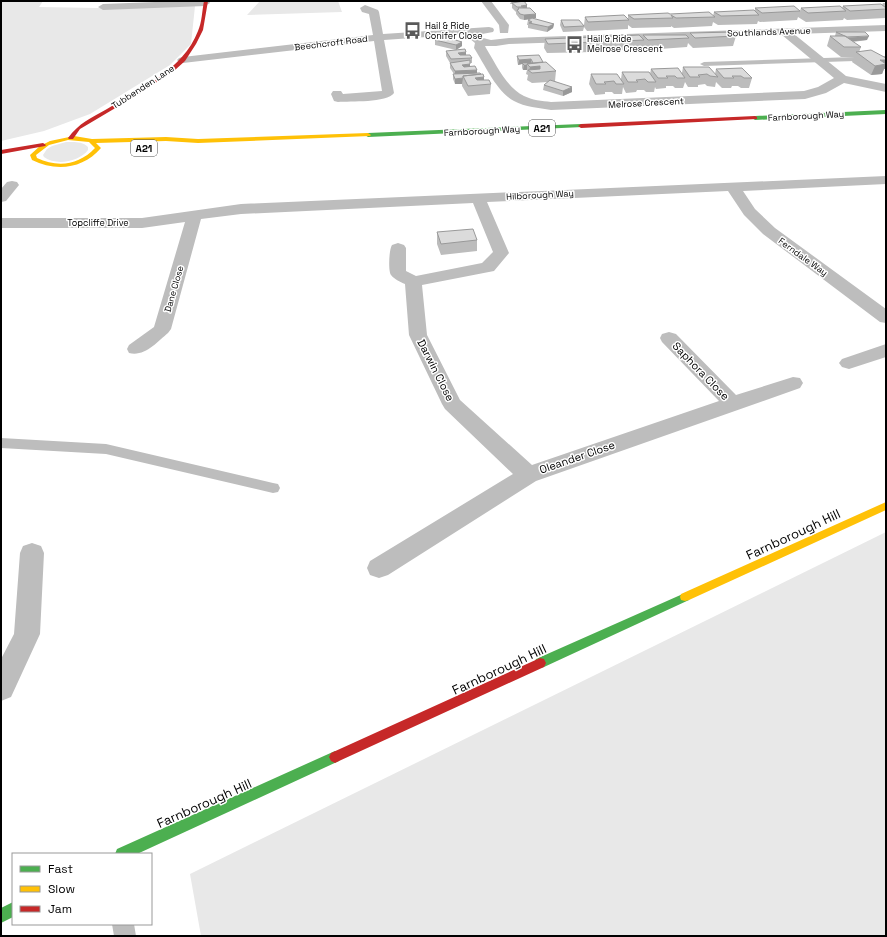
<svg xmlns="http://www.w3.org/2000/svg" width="887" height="937" font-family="'Space Grotesk',sans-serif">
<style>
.green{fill:#e8e8e8}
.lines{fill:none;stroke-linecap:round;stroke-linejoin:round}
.lane{fill:#bdbdbd;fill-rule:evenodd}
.street{fill:#bdbdbd;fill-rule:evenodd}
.fast{fill:#4caf50;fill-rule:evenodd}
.slow{fill:#ffc107;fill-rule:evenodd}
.jam{fill:#c62828;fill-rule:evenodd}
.wall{fill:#bcbcbc}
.shaded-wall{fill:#999}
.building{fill:#dbdbdb;stroke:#999}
.labels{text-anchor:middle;stroke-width:3;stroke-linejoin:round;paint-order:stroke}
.far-poi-label{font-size:9px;fill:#000;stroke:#fff;text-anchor:start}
.far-street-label{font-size:9px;fill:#000;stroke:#fff}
.shield{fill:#fff;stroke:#4c4c4c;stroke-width:1}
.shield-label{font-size:10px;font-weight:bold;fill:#000}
.street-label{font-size:11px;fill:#000;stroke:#fff}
.near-street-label{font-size:13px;fill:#000;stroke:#fff}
</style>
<rect width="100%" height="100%" fill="#fff"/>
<path class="green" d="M1,1H43L39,7L97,8L198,5L195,6L191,44L170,65L90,114L44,131L1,141Z
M260,1H338L342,12L247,15Z
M66,142C74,142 82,141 88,147V150C79,162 56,166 44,157L43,155L47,149L52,146Z
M886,532V936H201L190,874Z"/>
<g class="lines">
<path class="lane" d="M886,56V60L704,66L700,64L704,62Z
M1,438L106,444L273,483L278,484L280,488L278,492L273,493L106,454L1,448Z
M112,924H134L136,936H114Z"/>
<path class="street" d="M181,1H209L210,3L205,6L103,10L98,7L103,4Z
M481,1H491L509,25L508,33H500L499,25Z
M365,5L378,10L379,12L383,34L489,27L493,28L494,30L493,32L482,34L479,37L491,40L509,38L886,25V31L794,34L846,76L886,84V92L844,83L826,93L805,99L551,110C539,108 525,107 514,101C496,91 485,65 474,48L475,43L469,38V34L384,40L394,93C387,103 350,101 338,102L334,101L331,94L333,91H341L343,94L382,91L374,41L183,63L179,62L177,60L179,58L183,57L373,35L369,14L362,12L360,8ZM782,35L834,78L818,87L804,91L551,102C542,101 532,100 524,96C506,87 496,64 486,48L485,46H496L509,44Z
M886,176V184L743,191L755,209L775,228L886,309V323L880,322L763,234L744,215L728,191L487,202L509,253L494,271L422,285L427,335L460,400L532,465L719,401L662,342L660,338L662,334L669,332L676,334L736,395L793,377L800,378L803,383L800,388L536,481L388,575L379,578L370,575L367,568L370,561L513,474L445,409L442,404L409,335L405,284C400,282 394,279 391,275C388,271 389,249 392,245L398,243L404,245L406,248V271L416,276L482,263L493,252L473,203L241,214L201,219L171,329L168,333C157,342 145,357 129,353L127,349L129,345L154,327L185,222L142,228H1V218H142L241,204Z
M12,181L17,182L19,185L6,201L1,202V189L7,182Z
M886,344V357L849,369L842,367L839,363L842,359Z
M32,543L41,546L44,553L40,634L11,697L1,701V659L14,634L20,553L23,546Z"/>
<path class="fast" d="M886,110V114L755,120L752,118L755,116Z
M581,124L584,126L583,127L368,137L365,135L368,133Z
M685,593L689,594L690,597L689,600L544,667L540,668L536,667L534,663L536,659Z
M335,751L339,753L341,757L339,761L137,854H115L117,849Z
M13,902V917L1,923V908Z"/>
<path class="slow" d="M368,133L371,135L370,136L198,143L166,141L96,143L101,148C83,169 56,172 32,160L30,155L40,146L50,141L74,136L92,139L166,137L198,139ZM68,140L89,142L95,148C79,165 58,168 37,158L36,155L49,145Z
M886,502V510L689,600L685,601L681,600L680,597L681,594Z"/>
<path class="jam" d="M204,1H208L203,30L196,44L185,61L175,70L139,94L80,129L73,139H69L68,138C79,123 91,118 107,109C140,89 183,70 198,31C202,22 202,11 204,1Z
M755,116L757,117V119L581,128L578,126L581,124Z
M43,143L46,145L45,146L1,154V150Z
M540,658L544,659L546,663L544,667L339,761L335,763L331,761L329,757L331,753Z"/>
</g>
<path class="wall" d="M507,1H523L522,2L527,5V8L536,14V18L533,19L554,24L553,28L547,32L528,28V25H527L528,20L530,19L524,20L520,19L516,14V12L512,8V4H510L511,2Z
M883,3H886V16H885V18L847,20L844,18L843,20L806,22L798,17L797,20L760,22L758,21L757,24L718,25L713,22L712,26L674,28L671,26V27L632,28L628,25V29L587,31L584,27L583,31L563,32L560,25L561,20L584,25L585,17L628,18V15L670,14L713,16L714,12L755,11V8L800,11L801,8H842L843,6L882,5Z
M836,32L867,40L853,42L861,47L859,52L886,58V68L885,69H884L882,74L871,75L852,62L854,57H841L827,46L830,36H835Z
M690,33L736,36L733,46L693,48L688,43L687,47L646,50L643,47L642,49L600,51L596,46L597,37L642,38L643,35L689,38Z
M545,39L595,42L594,52L547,53L544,48Z
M435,40L462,42V46L456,50L435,45Z
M446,51L466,52V55L472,58V63H470V67L484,80L491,84L490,94L468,96L462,86V84H455L453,79V74H454L450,68V63L446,56Z
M517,56L543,62L556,71L555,81L572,92L563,96L543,90L544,85L548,82L532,83L527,80L528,75L526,74L527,70H523L522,68V64L518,65L517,60Z
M683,67L715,74L716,69L752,78L749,88H741L738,86H732L731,88H722L716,82L715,87L707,86L705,84L698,85V87H688L685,82L683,88H675L673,86H666V88L656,89L655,87L654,92H646L644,90H637L636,92L626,93L623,87L622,94H614L612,92H605V94L595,95L589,84L591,74L621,79L622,72L650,74L651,69L682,73Z
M437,232L477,240V251L441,255L437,244Z"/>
<path class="shaded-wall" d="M527,5V9L522,10L523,7L521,6Z
M536,14V18L524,20V15Z
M554,24L553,28L547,32L548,27Z
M869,36L867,40L844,42L846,38Z
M462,42V46L456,50V45Z
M466,52V57L457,58L458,53Z
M531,59V64L522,63V64L518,65L519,60Z
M880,60H886L885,69H884L882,74L871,75L875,66Z
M544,63L540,73L529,71L530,67Z
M470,64V69L462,70V65Z
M524,65H527V70H523Z
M477,70V75L455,77V71Z
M484,77V84L464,78Z
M463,78L462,84H455V79Z
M572,87V92L563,96V91Z"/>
<path class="building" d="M524,1L527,5L521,6L523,7H517L512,3Z
M881,4L886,8V9L850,11L843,6Z
M794,6L800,11L762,13L755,8Z
M840,6L846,11L808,13L801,8Z
M518,8H530L536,14L524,15L520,14L517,10L519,9Z
M754,10L759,15L721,16L714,12Z
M709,12L715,17L676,18L671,15L673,18L634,19L628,15L668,13L670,14Z
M624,15L629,20L588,22L585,17Z
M532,18L554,24L548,27L529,23L532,22L528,20Z
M561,20H579L584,26L564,27Z
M734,32L736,36L695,38L690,33Z
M836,32H865L869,36L847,37Z
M639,35L644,40L601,42L597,37Z
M643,35H686L689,38L648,40Z
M442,36L462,42L456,45L435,40Z
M830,36H845L861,47H844Z
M594,37L595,42L548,44L545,39Z
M465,49L466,52L458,53L460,55H470L472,58L451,59L446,51Z
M871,50L886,58V60H880L886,64L875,66L856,52Z
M539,55L543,62L533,63L531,59L519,60L517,56Z
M470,60V64L462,65L464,67L475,66L477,70L455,71L450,63Z
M546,62L556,71L532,73L528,70L540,69V66L530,67L527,64Z
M522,63H533L527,64V65H524Z
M683,67H709L718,77L710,76L707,74L698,75L700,77H690Z
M678,68L685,78H677L675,76H666L668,78H658L651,69Z
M742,68L752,78H744L741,76H732L734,78H724L716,69Z
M622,72H649L656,82H648L645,79L636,80L638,82H628Z
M480,73L481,74L463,76V78L455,79L453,74Z
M483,74L484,77L475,78L477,80H489L491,84L468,86L463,76Z
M591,74H617L624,84H616L614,81L604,82L606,84H596Z
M550,80L572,87L563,91L544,85Z
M473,229L477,240L441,244L437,232Z"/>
<defs>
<symbol id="bus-bare" viewBox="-9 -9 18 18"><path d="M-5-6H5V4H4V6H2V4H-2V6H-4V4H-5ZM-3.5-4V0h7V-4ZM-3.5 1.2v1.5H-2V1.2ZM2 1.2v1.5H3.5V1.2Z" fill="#595959" stroke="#fff" stroke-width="2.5" paint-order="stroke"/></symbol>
</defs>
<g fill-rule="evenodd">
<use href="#bus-bare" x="400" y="18" width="25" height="25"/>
<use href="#bus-bare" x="562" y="32" width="25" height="25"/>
</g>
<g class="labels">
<g class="far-poi-label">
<text x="425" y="29">Hail &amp; Ride<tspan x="425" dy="10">Conifer Close</tspan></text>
<text x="587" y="42">Hail &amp; Ride<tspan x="587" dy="10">Melrose Crescent</tspan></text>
</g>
<g class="far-street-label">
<text transform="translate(769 32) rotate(-2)" y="3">Southlands Avenue</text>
<text transform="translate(331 43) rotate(-7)" y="3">Beechcroft Road</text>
<text transform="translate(143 87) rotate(-33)" y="3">Tubbenden Lane</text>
<text transform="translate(646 103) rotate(-3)" y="3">Melrose Crescent</text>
<text transform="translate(806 116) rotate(-3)" y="3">Farnborough Way</text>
<text transform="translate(482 131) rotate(-3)" y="3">Farnborough Way</text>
<text transform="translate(540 195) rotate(-3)" y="3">Hilborough Way</text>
<text x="98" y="226">Topcliffe Drive</text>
<text transform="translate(803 257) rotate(36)" y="3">Ferndale Way</text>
<text transform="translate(174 289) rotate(-74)" y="3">Dane Close</text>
</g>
<g class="shield">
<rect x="529" y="120" width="26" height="16" rx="3"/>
<rect x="131" y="140" width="26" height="16" rx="3"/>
</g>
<g class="shield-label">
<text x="542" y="132">A21</text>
<text x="144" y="152">A21</text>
</g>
<g class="street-label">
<text transform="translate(436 370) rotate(63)" y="4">Darwin Close</text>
<text transform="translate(701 371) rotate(46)" y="4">Saphora Close</text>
<text transform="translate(577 457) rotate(-19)" y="4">Oleander Close</text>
</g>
<g class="near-street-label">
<text transform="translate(793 534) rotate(-25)" y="5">Farnborough Hill</text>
<text transform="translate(499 669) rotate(-25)" y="5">Farnborough Hill</text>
<text transform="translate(204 803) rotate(-24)" y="5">Farnborough Hill</text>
</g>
</g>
<rect width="887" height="937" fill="none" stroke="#000000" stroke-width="4"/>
<rect x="12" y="853" width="140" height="72" fill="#ffffff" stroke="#999999"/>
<rect x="20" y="866" width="20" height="6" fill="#4caf50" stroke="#999999"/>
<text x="48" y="873" font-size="12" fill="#000000">Fast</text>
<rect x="20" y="886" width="20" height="6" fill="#ffc107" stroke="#999999"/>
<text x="48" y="893" font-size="12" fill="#000000">Slow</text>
<rect x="20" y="906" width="20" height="6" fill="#c62828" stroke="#999999"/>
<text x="48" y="913" font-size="12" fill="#000000">Jam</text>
</svg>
